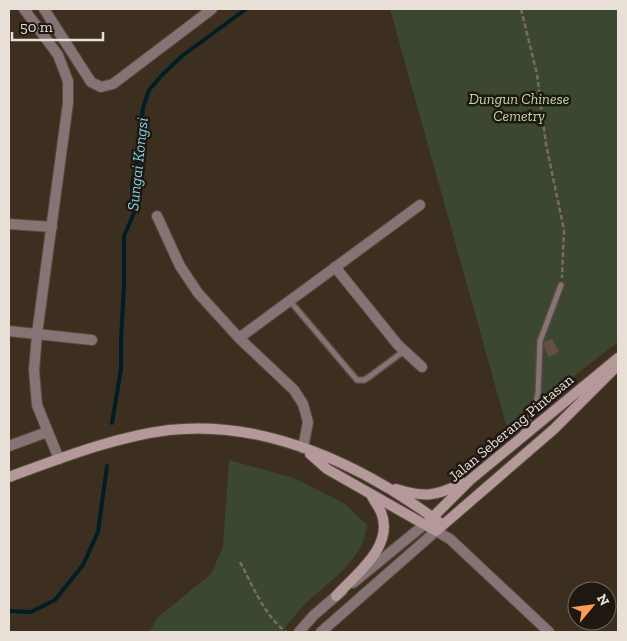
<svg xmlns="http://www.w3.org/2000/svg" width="627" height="641" font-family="'Zilla Slab',serif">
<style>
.green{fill:#3b4731}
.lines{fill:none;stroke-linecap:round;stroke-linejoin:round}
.stream{stroke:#001e24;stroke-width:4}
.building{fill:#625142}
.service-casing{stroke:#584b3c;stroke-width:8}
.minor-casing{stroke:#584b3c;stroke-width:12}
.secondary-casing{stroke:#584b3c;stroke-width:12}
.path{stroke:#786c5e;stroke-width:2.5;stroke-dasharray:5 2.5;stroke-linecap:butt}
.service{stroke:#857375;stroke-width:5}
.minor{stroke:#857375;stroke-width:10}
.secondary{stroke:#b4989a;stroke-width:10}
.labels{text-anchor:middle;stroke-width:5;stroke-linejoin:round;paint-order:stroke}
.park-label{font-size:15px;font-style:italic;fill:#bcdaa4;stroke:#1e1811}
.street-label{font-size:15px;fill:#e8dfd6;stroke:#1e1811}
.water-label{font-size:16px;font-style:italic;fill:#83cee0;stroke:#1e1811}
</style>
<rect width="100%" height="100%" fill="#3c2f1f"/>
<path class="green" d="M390,9H618V342L507,428Z
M229,460L294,478L345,504L367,525C364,560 328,582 304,605C296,613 289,623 282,632H149L158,617L211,574L223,547Z"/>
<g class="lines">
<path class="stream" d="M112,423L121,369V339L124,286V236L134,213L132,185L139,151L143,108L149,90L163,74L182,56L246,9
M9,611L31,612L55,600L83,565L98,532L107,466"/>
</g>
<path class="building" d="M552,339L559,352L549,357L542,343Z"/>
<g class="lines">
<defs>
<path id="service" d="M290,301L357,380H364L369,377L404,351
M522,435L525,423L534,412L538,393L540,341L561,285"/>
<path id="minor" d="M24,9L58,55L68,81V103L37,334L34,370L37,405L59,459
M44,9L91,82L101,87L113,84L212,9
M157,216L180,266L198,293L239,338L294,390L303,404L308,422L303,448
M9,224L52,227
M335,267L398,345L422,367
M9,331L92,340
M239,338L420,205
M9,446L47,432
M353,583L425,524
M299,632L314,615L342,591
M321,632L436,531L450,539L549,632"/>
<path id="secondary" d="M310,454L327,469L436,531L554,429L618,365
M9,477C61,458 114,437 169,430C268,419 366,467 443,525
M396,489C425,498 436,496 463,483
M428,522L470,480L618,358
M336,596C356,574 395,546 381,512C378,506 374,500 371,495"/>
</defs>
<use href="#service" class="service-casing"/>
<use href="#minor" class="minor-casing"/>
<use href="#secondary" class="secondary-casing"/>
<path class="path" d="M521,9L537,74L546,144L564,230L562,278
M240,562C253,586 264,615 286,632"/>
<use href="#service" class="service"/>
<use href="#minor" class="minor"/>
<use href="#secondary" class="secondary"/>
</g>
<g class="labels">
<g class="park-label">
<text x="519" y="104">Dungun Chinese<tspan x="519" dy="17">Cemetry</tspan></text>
</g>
<g class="street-label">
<text transform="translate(511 428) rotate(-40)" y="5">Jalan Seberang Pintasan</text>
</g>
<g class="water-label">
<text transform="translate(137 164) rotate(-84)" y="6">Sungai Kongsi</text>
</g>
</g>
<rect width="627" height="641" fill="none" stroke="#e8dfd6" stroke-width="20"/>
<g transform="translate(592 606) rotate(61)"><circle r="24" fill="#1e1811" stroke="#6f6860"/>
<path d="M0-4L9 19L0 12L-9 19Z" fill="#fd9c55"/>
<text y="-8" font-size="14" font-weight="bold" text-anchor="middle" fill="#e8dfd6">N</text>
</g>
<path d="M12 32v8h91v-8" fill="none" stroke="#e8dfd6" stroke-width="2.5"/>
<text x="20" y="32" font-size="15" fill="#e8dfd6" stroke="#1e1811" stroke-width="4" paint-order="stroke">50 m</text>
</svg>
